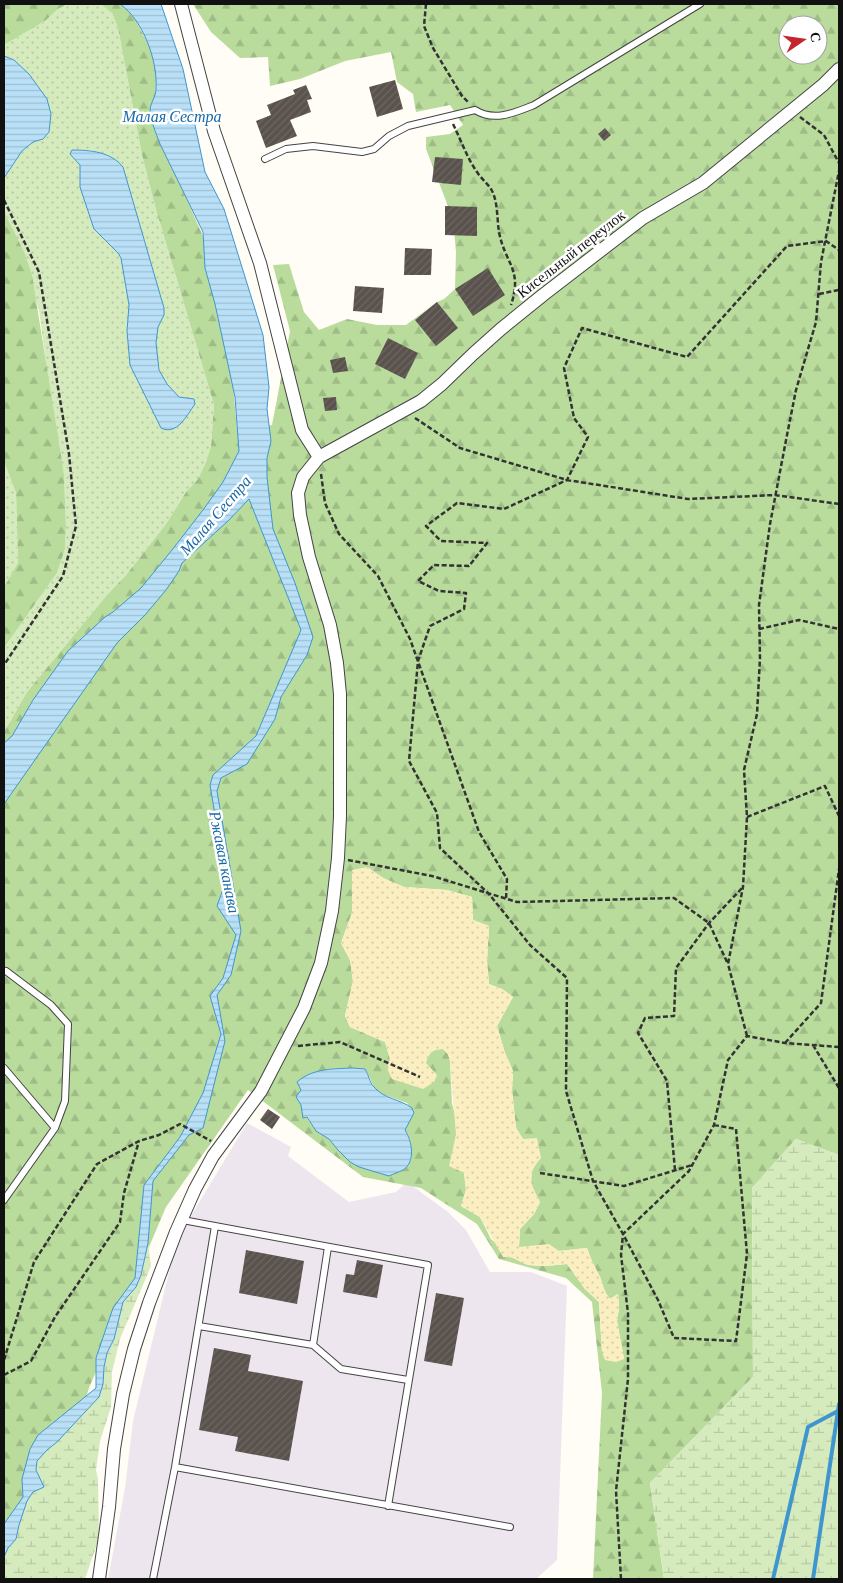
<svg xmlns="http://www.w3.org/2000/svg" width="843" height="1583" font-family="'Crimson Pro',serif">
<style>
.industrial{fill:#eee6ef}
.grass{fill:url(#grass-dots);fill-rule:evenodd}
.forest{fill:url(#forest-firs);fill-rule:evenodd}
.wetland{fill:url(#wetland-marsh)}
.sand{fill:url(#sand-dots)}
.water{fill:url(#water-rules);stroke:#3f96cf}
.lines{fill:none;stroke-linecap:round;stroke-linejoin:round}
.stream{stroke:#3f96cf;stroke-width:4}
.building{fill:url(#building-hatch)}
.service-casing{stroke:#444;stroke-width:8}
.minor-casing{stroke:#444;stroke-width:14}
.path{stroke:#333;stroke-width:2.5;stroke-dasharray:5 2.5;stroke-linecap:butt}
.service{stroke:#fff;stroke-width:6}
.minor{stroke:#fff;stroke-width:12}
.labels{text-anchor:middle;stroke-width:5;stroke-linejoin:round;paint-order:stroke}
.street-label{font-size:15px;fill:#111;stroke:#fff}
.water-label{font-size:16px;font-style:italic;fill:#1768a6;stroke:#fff}
</style>
<defs>
<pattern id="grass-dots" width="8" height="8" patternUnits="userSpaceOnUse" patternTransform="scale(1.25)"><rect width="8" height="8" fill="#d5ebbd"/><path d="M2 2h.1M6 6h.1" fill="none" stroke="#b6c8a1" stroke-width="1.8" stroke-linecap="round"/></pattern>
<pattern id="forest-firs" width="22" height="20" patternUnits="userSpaceOnUse" patternTransform="scale(1.25)"><rect width="22" height="20" fill="#b9dc9c"/><path d="M5 1l3.5 6h-7zM16 11l3.5 6h-7z" fill="#9ebc85"/></pattern>
<pattern id="wetland-marsh" width="20" height="14" patternUnits="userSpaceOnUse" patternTransform="scale(1.25)"><rect width="20" height="14" fill="#d5ebbd"/><path d="M1 5h8M5 5V1M11 12h8M15 12V8" fill="none" stroke="#b6c8a1"/></pattern>
<pattern id="sand-dots" width="8" height="8" patternUnits="userSpaceOnUse" patternTransform="scale(1.25)"><rect width="8" height="8" fill="#fbeec1"/><path d="M2 2h.1M6 6h.1" fill="none" stroke="#d6cba5" stroke-width="1.8" stroke-linecap="round"/></pattern>
<pattern id="water-rules" width="6" height="5" patternUnits="userSpaceOnUse" patternTransform="scale(1.25)"><rect width="6" height="5" fill="#b9e0f7"/><path d="M0 2.5h6" fill="none" stroke="#9ebfd3"/></pattern>
<pattern id="building-hatch" width="6" height="6" patternUnits="userSpaceOnUse" patternTransform="scale(1.25)"><rect width="6" height="6" fill="#5a524d"/><path d="M-1 1l2-2M0 6l6-6M5 7l2-2" fill="none" stroke="#6d6662"/></pattern>
</defs>
<rect width="100%" height="100%" fill="#fffdf5"/>
<path class="industrial" d="M247,1123L291,1147L288,1156L349,1202L396,1192L407,1182L448,1212L466,1230L490,1272H531L567,1286L557,1560L536,1579H108L125,1488L133,1421L177,1239Z"/>
<path class="grass" d="M68,4H103L112,13L118,28L142,155L155,206L214,405L211,446L206,462L198,479L186,492L166,524L126,575L106,596L27,692L4,732V648L57,573L65,549L66,525L64,474L53,416L39,310L10,223L4,211V178L22,151L33,142L43,139L49,132L51,114L14,60L4,56V45L45,21L58,9ZM71,150H91L123,167L164,308C164,316 160,320 158,327C151,348 158,384 178,396C182,398 189,398 194,399L195,404L161,428L127,331L129,305L121,258L118,253L94,229L80,187V165Z
M4,462L16,493L18,564L4,587Z"/>
<path class="forest" d="M4,4H68L58,9L45,21L4,45Z
M101,4H124L133,15L157,61L154,124L212,257L231,362L237,430L272,425L290,331L273,265L289,264L304,312L319,330L347,319L377,325H406L437,302L444,299L455,289L456,252L453,219L426,149V137L450,134L463,125L450,105L416,112L413,94L397,82L391,52L345,61L300,79L270,86L268,57L240,58L211,32L193,4H839V1155L796,1139L752,1188L753,1377L650,1483L664,1579H593L602,1393L592,1302L566,1278L499,1259L477,1224L421,1188L363,1177L248,1090L166,1207L89,1388L65,1466L4,1579V732L27,692L106,596L126,575L166,524L186,492L198,479L206,462L211,446L214,405L155,206L142,155L118,28L112,13ZM788,25H818V55H788ZM367,867L383,878L404,887L447,890L472,897L473,920L489,926L487,961L489,984L502,989L513,997L497,1026L505,1053L513,1071L512,1090L516,1128L523,1139L532,1168L531,1185L540,1202L534,1214L520,1229L519,1247H530L559,1251L587,1248C590,1258 595,1267 600,1277C603,1285 604,1292 610,1299L618,1294L619,1308L617,1321L624,1359L602,1352L599,1302L585,1289L567,1264L545,1266L528,1265L511,1256L491,1239L480,1217L461,1206L466,1190L464,1173L454,1148L456,1135V1119L452,1103L450,1061L448,1054L443,1049C432,1049 429,1053 425,1063L390,1059L385,1042L350,1027L345,1016L353,981L350,960L341,943L352,913V897ZM353,1068L367,1072L374,1087L382,1094L407,1103L414,1113L405,1130C412,1140 411,1149 411,1161L350,1162L338,1150L329,1139L316,1131L302,1111L301,1105V1090L327,1069Z
M4,211L24,252L32,275L64,474L66,525L65,549L57,573L4,648V587L18,563L16,493L4,462Z"/>
<path class="wetland" d="M796,1139L839,1155V1579H664L650,1483L753,1377L752,1188Z
M148,1243L151,1266L120,1339L112,1372L111,1407L100,1441L96,1470L98,1479L99,1538L85,1579H4V1557L8,1548L16,1539L19,1525L27,1501L33,1492L37,1461L47,1450L57,1442L99,1397L103,1384L104,1367L107,1353L114,1339L123,1302L136,1287L141,1275Z"/>
<path class="sand" d="M367,867L383,878L404,887L447,890L472,897L473,920L489,926L487,961L489,984L502,989L513,997L497,1026L505,1053L513,1071L512,1090L516,1128L523,1139L537,1138L541,1158C526,1175 530,1183 540,1202L534,1214L520,1229L519,1247L549,1244L559,1251L587,1248C590,1258 595,1267 600,1277C603,1285 604,1292 610,1299L618,1294L619,1308L617,1321L624,1359L616,1362L605,1360L602,1352L599,1302L585,1289L567,1264C555,1265 542,1267 530,1265C519,1264 516,1256 503,1257L480,1217L461,1206L466,1190L464,1173L449,1166L456,1135L450,1061L448,1054L443,1049C432,1049 429,1053 426,1063L437,1075L434,1082L423,1089L392,1079L387,1068L390,1059L385,1042L350,1027L345,1016L353,981L350,960L341,943L352,913V870Z"/>
<path class="water" d="M120,4H161L183,69L205,172L224,209L263,335L269,387L267,409L271,441L267,458V477L273,529L295,583L313,637L307,655L281,697L275,719L247,764L221,778L217,791L241,931L231,975L217,995L225,1041L203,1128L189,1135L153,1181L148,1243L141,1275L136,1287L123,1302L114,1339L107,1353L104,1367L103,1384L99,1397L57,1442L47,1450L37,1461L36,1470L44,1487L33,1492L27,1501L19,1525L16,1539L8,1548L4,1557V1524L23,1497L22,1479L30,1449L38,1435L96,1388V1358L113,1308L135,1278L144,1185L180,1137L203,1093L221,1034L210,996L223,978L236,935L217,906L226,881L210,785L213,775L256,736L301,630L249,499L229,520L182,563L179,571L166,590L145,615L117,643L4,804V743L12,736L33,700L68,651L105,617L113,612L141,588L172,550L203,510L223,482L239,451L235,397L215,304L205,268L203,232L160,144C156,133 151,122 150,111C150,103 156,97 156,89C158,61 143,20 120,4Z
M4,56L14,60L29,74L47,99L51,114L49,132L43,139L33,142L22,151L4,178Z
M72,150C91,150 111,152 123,167L164,308V315L158,327L156,343L159,370L167,384L179,397L194,399L195,404C187,415 177,436 161,428L130,365L127,331L129,305L121,258L118,253L94,229L80,187V165L70,154Z
M353,1068L365,1069C369,1075 369,1082 374,1087C384,1099 400,1099 412,1108L414,1113L405,1130C412,1141 416,1162 403,1170C399,1172 393,1174 389,1176L359,1167L350,1162L338,1150L329,1139L316,1131L307,1117L303,1118L301,1105L296,1097L301,1090L297,1082C313,1068 333,1069 353,1068Z"/>
<g class="lines">
<path class="stream" d="M773,1579L808,1427L838,1411
M813,1579L839,1404"/>
</g>
<path class="building" d="M395,80L403,109L377,117L369,87Z
M306,85L312,99L307,100L311,112L290,120L297,136L266,148L256,121L271,115L267,105L295,94L293,90Z
M605,128L611,135L604,141L598,134Z
M435,157L463,159L461,185L432,182Z
M445,206L477,207V236L445,235Z
M405,248L432,249L431,275H404Z
M488,268L505,295L473,316L455,289Z
M355,286L384,288L382,313L353,311Z
M437,302L458,328L436,346L415,320Z
M388,338L418,353L405,379L375,364Z
M345,357L348,371L333,373L330,360Z
M336,397L337,410L325,411L323,398Z
M268,1109L280,1117L272,1129L260,1120Z
M246,1250L304,1261L297,1304L239,1293Z
M357,1260L383,1265L377,1298L343,1292L346,1274L354,1275Z
M436,1293L464,1298L452,1366L424,1361Z
M214,1348L251,1355L248,1371L303,1381L289,1461L235,1451L238,1437L199,1430Z"/>
<g class="lines">
<defs>
<path id="service" d="M265,159L286,149L313,146L362,152L374,149L389,136L408,126L475,110C494,122 514,113 534,105L700,4
M4,1068L55,1128
M4,1200L55,1128L65,1101L68,1024L51,1005L6,971
M182,1218L188,1221L215,1226L428,1265L388,1506
M199,1326L313,1345L341,1369L408,1380
M313,1345L328,1247
M175,1467L510,1527
M153,1579L175,1467L215,1226"/>
<path id="minor" d="M181,4L214,131L260,263L302,430L319,457
M99,1579L109,1507L114,1449L123,1394L134,1349L149,1303L176,1232L195,1189L213,1156L261,1091L304,1008L321,963L332,911L338,858L340,816V694L337,663L330,625L309,557L300,515L298,493L303,477L319,457L421,401L442,384L473,354L501,329L543,295L643,218L703,183L823,85L839,69"/>
</defs>
<use href="#service" class="service-casing"/>
<use href="#minor" class="minor-casing"/>
<path class="path" d="M426,4L424,26L433,48L462,96L469,103
M800,117L824,135L839,163
M453,124C461,140 467,158 477,172C482,180 490,185 493,193C498,205 497,220 499,232C505,264 523,269 511,305
M4,200L39,272L69,454L76,526L63,576L4,665
M819,294L839,290
M415,418L460,448L567,480L688,499L775,495L839,504
M321,474L325,503L339,534L378,576L410,639L479,832L507,879L506,899
M759,629L799,620L839,629
M747,817L825,786L839,816
M348,860L432,876L517,902L674,898L709,923L727,962
M747,1036L728,964L743,887L747,817L744,770L757,714L760,658L759,605L770,524L787,435L796,390L816,322L821,262L839,171
M785,1043L821,1003L839,869
M813,1045L839,1088
M298,1046L340,1042L420,1077
M714,1125L736,1129L747,1254L736,1341L674,1338L658,1300L623,1234L593,1181L566,1091L567,978L530,945L489,894L440,848L437,813L409,761L418,661L430,626L464,609L466,593L439,591L418,581L434,565L469,566L487,543L441,541L426,526L457,503L504,509L567,480L588,437L574,418L564,368L582,328L687,357L787,246L826,241L839,250
M675,1170L667,1081L638,1033L645,1018L674,1016L676,968L709,923L743,887
M540,1173L624,1186L692,1165
M4,1360L34,1262L97,1164L139,1141L159,1135L180,1124L211,1141
M4,1375L31,1361L55,1317L120,1222L124,1193L139,1141
M621,1579L616,1491L628,1379V1313L621,1255L623,1234L689,1171L714,1125L728,1060L747,1036L785,1043L839,1047"/>
<use href="#service" class="service"/>
<use href="#minor" class="minor"/>
</g>
<g class="labels">
<g class="street-label">
<text transform="translate(571 254) rotate(-38)" y="5">Кисельный переулок</text>
</g>
<g class="water-label">
<text x="172" y="122">Малая Сестра</text>
<text transform="translate(215 515) rotate(-49)" y="6">Малая Сестра</text>
<text transform="translate(225 862) rotate(79)" y="6">Ржавая канава</text>
</g>
</g>
<rect width="843" height="1583" fill="none" stroke="#111111" stroke-width="10"/>
<g transform="translate(803 40) rotate(77)"><circle r="24" fill="#ffffff" stroke="#a0a0a0"/>
<path d="M0-4L9 19L0 12L-9 19Z" fill="#c4262e"/>
<text y="-8" font-size="14" font-weight="bold" text-anchor="middle" fill="#111111">С</text>
</g>
</svg>
